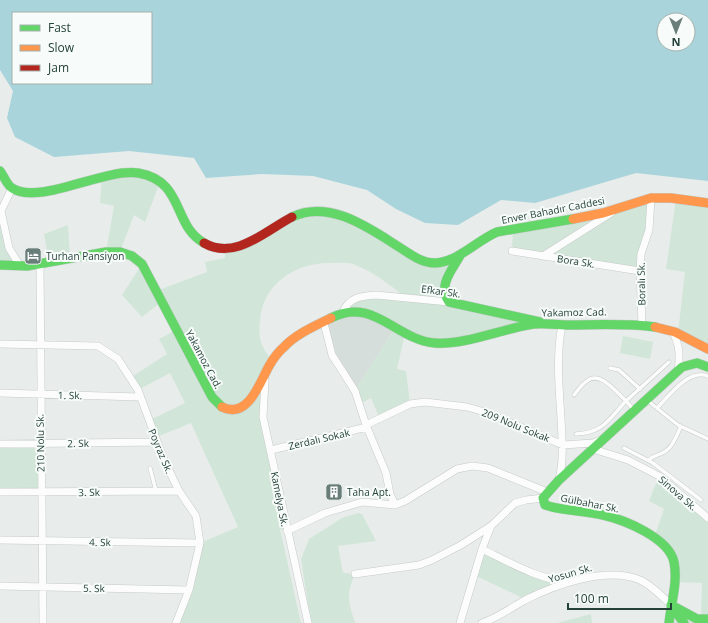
<svg xmlns="http://www.w3.org/2000/svg" width="708" height="623" font-family="'Open Sans',sans-serif">
<style>
.built{fill:#d6dedb}
.green{fill:#d1e6d8}
.water{fill:#a9d4db;fill-rule:evenodd}
.lines{fill:none;stroke-linecap:round;stroke-linejoin:round}
.lane-casing{stroke:#c5cac8;stroke-width:4.5}
.street-casing{stroke:#c5cac8;stroke-width:8}
.fast-casing{stroke:#c3cbc8;stroke-width:10}
.slow-casing{stroke:#c3cbc8;stroke-width:10}
.jam-casing{stroke:#c3cbc8;stroke-width:10}
.lane{stroke:#fcfcfc;stroke-width:3.5}
.street{stroke:#fcfcfc;stroke-width:7}
.fast{stroke:#63d668;stroke-width:9}
.slow{stroke:#ff974d;stroke-width:9}
.jam{stroke:#b3261e;stroke-width:9}
.labels{text-anchor:middle;stroke-width:4;stroke-linejoin:round;paint-order:stroke}
.street-label{font-size:10px;fill:#24423a;stroke:#f7fbf9}
.poi-label{font-size:10px;fill:#24423a;stroke:#f7fbf9;text-anchor:start}
</style>
<rect width="100%" height="100%" fill="#e8edeb"/>
<path class="built" d="M363,311L395,328L355,391L343,374L324,323Z"/>
<path class="green" d="M123,174L160,182L145,222L134,215L120,252H106L114,206L100,203L102,176Z
M651,198L640,271L512,251L513,229Z
M676,199L708,203V349L678,333L685,272L666,269Z
M4,203L5,233L20,266L0,265V205Z
M325,211L421,261L461,254L444,298L542,323L436,343L405,333L397,369L406,371L410,404L379,417L371,398L360,404L355,391L395,328L378,317L343,312L353,299L405,297C389,284 372,271 353,264C347,262 338,263 331,263C297,262 263,283 260,320C259,329 259,339 263,347C265,352 269,356 272,360L262,400L287,531L280,529L301,623H176L200,543L238,527L191,423L154,438L148,421L185,403L170,373L138,390L130,378L167,354L159,339L176,330L161,302L142,317L122,295L142,264L156,291L207,272L205,262L225,258V251L279,223Z
M68,225L70,257L49,261L44,234Z
M623,336L653,342L650,359L620,353Z
M0,444H40L41,493L0,492Z
M659,476L708,518V623H669L671,605L701,619L702,583L675,582L674,561L654,538L664,509L649,501Z
M358,513L362,514L376,541L338,546L343,573L355,574C346,595 348,601 355,623H311L301,559L309,539L342,518Z
M482,549L562,581L527,600L474,575Z
M591,614L592,623H557Z"/>
<path class="water" d="M0,0H708V181L636,173L535,203L501,200L458,225L425,223L396,209L367,190L313,176L262,174L206,178L194,158L129,151L54,157L15,137L7,118L13,91L0,70ZM13,13H151V83H13ZM664,20H688V44H664Z"/>
<g class="lines">
<defs>
<path id="lane" d="M610,368L619,370L640,389
M574,395C578,390 582,384 587,381C600,370 617,393 626,401C608,420 603,433 576,434
M648,401L678,425L708,439
M657,408C670,395 688,369 708,376
M634,410L626,401L669,362
M624,448L653,463L701,500
M649,460C653,456 655,456 660,454C672,450 676,437 681,426
M150,468L156,491"/>
<path id="street" d="M12,188L1,211L9,248L20,266
M512,251L640,271
M543,256L611,213
M40,263L43,623
M343,312C349,297 362,296 376,295L449,302
M324,323L332,355L355,391L366,425
M642,324L640,271L641,254L649,230L651,198
M672,331C680,344 680,357 678,371
M0,344L98,346L118,359L138,390L164,460L179,491L196,516L200,543L189,590L176,623
M265,380L263,417L308,623
M0,393L140,397
M0,444L156,442
M593,449L628,460L659,476L708,518
M271,450L367,427
M559,480C564,459 562,439 561,418C559,387 556,355 562,325
M0,492L179,491
M395,505L390,494L386,473L366,425L410,404L425,402L467,407L485,412L563,445L593,443L601,440
M287,531L325,513L362,502L395,505L405,501L457,469L472,466L488,468L547,492
M0,540L200,543
M482,549C503,559 546,584 569,580
M355,574L419,565L432,560L461,545L491,526L515,503L526,500L543,498
M0,586L189,590
M460,623L482,549L491,526
M482,623C497,618 511,608 525,600C555,585 606,566 640,580C651,585 662,596 671,605"/>
<path id="fast" d="M0,171C4,176 7,185 12,188C39,206 103,168 138,173C185,181 172,225 204,243
M292,217C329,199 369,228 399,247C410,254 421,263 435,263C458,262 476,241 497,232L573,219
M461,254C453,269 437,285 449,302L540,322
M0,265L27,266L106,252H120L132,256L142,264L212,397L222,407
M331,318C373,296 396,340 435,343C464,345 499,330 528,325C541,322 553,325 567,325C597,325 625,323 655,327
M671,605L697,619H708
M673,608L684,623
M669,623C671,603 678,582 674,562C669,538 625,520 603,515C586,511 569,511 552,507L545,505L543,498L559,480L682,367L697,363L708,367"/>
<path id="slow" d="M573,219L603,213L651,198H671L708,203
M655,327L675,332L708,349
M222,407C248,420 260,382 269,366C273,359 278,352 284,347C296,334 315,326 331,318"/>
<path id="jam" d="M204,243C235,261 265,231 292,217"/>
</defs>
<use href="#lane" class="lane-casing"/>
<use href="#street" class="street-casing"/>
<use href="#fast" class="fast-casing"/>
<use href="#slow" class="slow-casing"/>
<use href="#jam" class="jam-casing"/>
<use href="#lane" class="lane"/>
<use href="#street" class="street"/>
<use href="#fast" class="fast"/>
<use href="#slow" class="slow"/>
<use href="#jam" class="jam"/>
</g>
<defs>
<symbol id="hotel-square" viewBox="-11 -11 22 22"><rect x="-9" y="-9" width="18" height="18" rx="4" fill="#697e78" stroke="#f7fbf9"/><path d="M-6-4.5h1.5V1H6V5H4.5V3h-9V5H-6ZM-4 0a1.8 1.8 0 1 1 3.6 0ZM.5 0V-2.5h3Q6-2.5 6 0Z" fill="#fff"/></symbol>
<symbol id="building-square" viewBox="-11 -11 22 22"><rect x="-9" y="-9" width="18" height="18" rx="4" fill="#697e78" stroke="#f7fbf9"/><path d="M-4-6H4V6H1V3H-1V6H-4ZM-2.5-4.3h1.7v1.8h-1.7ZM.8-4.3h1.7v1.8H.8ZM-2.5-1h1.7V.8h-1.7ZM.8-1h1.7V.8H.8Z" fill="#fff"/></symbol>
</defs>
<g fill-rule="evenodd">
<use href="#hotel-square" x="23" y="246" width="20" height="20"/>
<use href="#building-square" x="324" y="482" width="20" height="20"/>
</g>
<g class="labels">
<g class="street-label">
<text transform="translate(553 210) rotate(-11)" y="4">Enver Bahadır Caddesi</text>
<text transform="translate(576 261) rotate(9)" y="4">Bora Sk.</text>
<text transform="translate(641 284) rotate(-91)" y="4">Boralı Sk.</text>
<text transform="translate(441 291) rotate(8)" y="4">Efkar Sk.</text>
<text transform="translate(574 312) rotate(-1)" y="4">Yakamoz Cad.</text>
<text transform="translate(204 359) rotate(62)" y="4">Yakamoz Cad.</text>
<text transform="translate(70 395) rotate(1)" y="4">1. Sk.</text>
<text transform="translate(516 425) rotate(22)" y="4">209 Nolu Sokak</text>
<text transform="translate(319 439) rotate(-13)" y="4">Zerdalı Sokak</text>
<text transform="translate(40 443) rotate(-91)" y="4">210 Nolu Sk.</text>
<text transform="translate(78 443) rotate(-1)" y="4">2. Sk</text>
<text transform="translate(161 451) rotate(67)" y="4">Poyraz Sk.</text>
<text transform="translate(89 492) rotate(-1)" y="4">3. Sk</text>
<text transform="translate(678 493) rotate(41)" y="4">Sinova Sk.</text>
<text transform="translate(280 499) rotate(79)" y="4">Kamelya Sk.</text>
<text transform="translate(590 503) rotate(11)" y="4">Gülbahar Sk.</text>
<text transform="translate(100 542) rotate(1)" y="4">4. Sk</text>
<text transform="translate(570 573) rotate(-16)" y="4">Yosun Sk.</text>
<text transform="translate(94 588) rotate(1)" y="4">5. Sk</text>
</g>
<g class="poi-label">
<text x="46" y="260">Turhan Pansiyon</text>
<text x="347" y="496">Taha Apt.</text>
</g>
</g>
<rect x="12" y="12" width="140" height="72" fill="#f7fbf9" stroke="#a3b1ad"/>
<rect x="20" y="25" width="20" height="6" fill="#63d668" stroke="#a3b1ad"/>
<text x="48" y="32" font-size="12" fill="#24423a">Fast</text>
<rect x="20" y="45" width="20" height="6" fill="#ff974d" stroke="#a3b1ad"/>
<text x="48" y="52" font-size="12" fill="#24423a">Slow</text>
<rect x="20" y="65" width="20" height="6" fill="#b3261e" stroke="#a3b1ad"/>
<text x="48" y="72" font-size="12" fill="#24423a">Jam</text>
<g transform="translate(676 32) rotate(180)"><circle r="19" fill="#f7fbf9" stroke="#a3b1ad"/>
<path d="M0-3L7 15L0 10L-7 15Z" fill="#697e78"/>
<text y="-6" font-size="11" font-weight="bold" text-anchor="middle" fill="#24423a">N</text>
</g>
<path d="M568 603v6h103v-6" fill="none" stroke="#24423a" stroke-width="2"/>
<text x="574" y="603" font-size="12" fill="#24423a" stroke="#f7fbf9" stroke-width="3" paint-order="stroke">100 m</text>
</svg>
